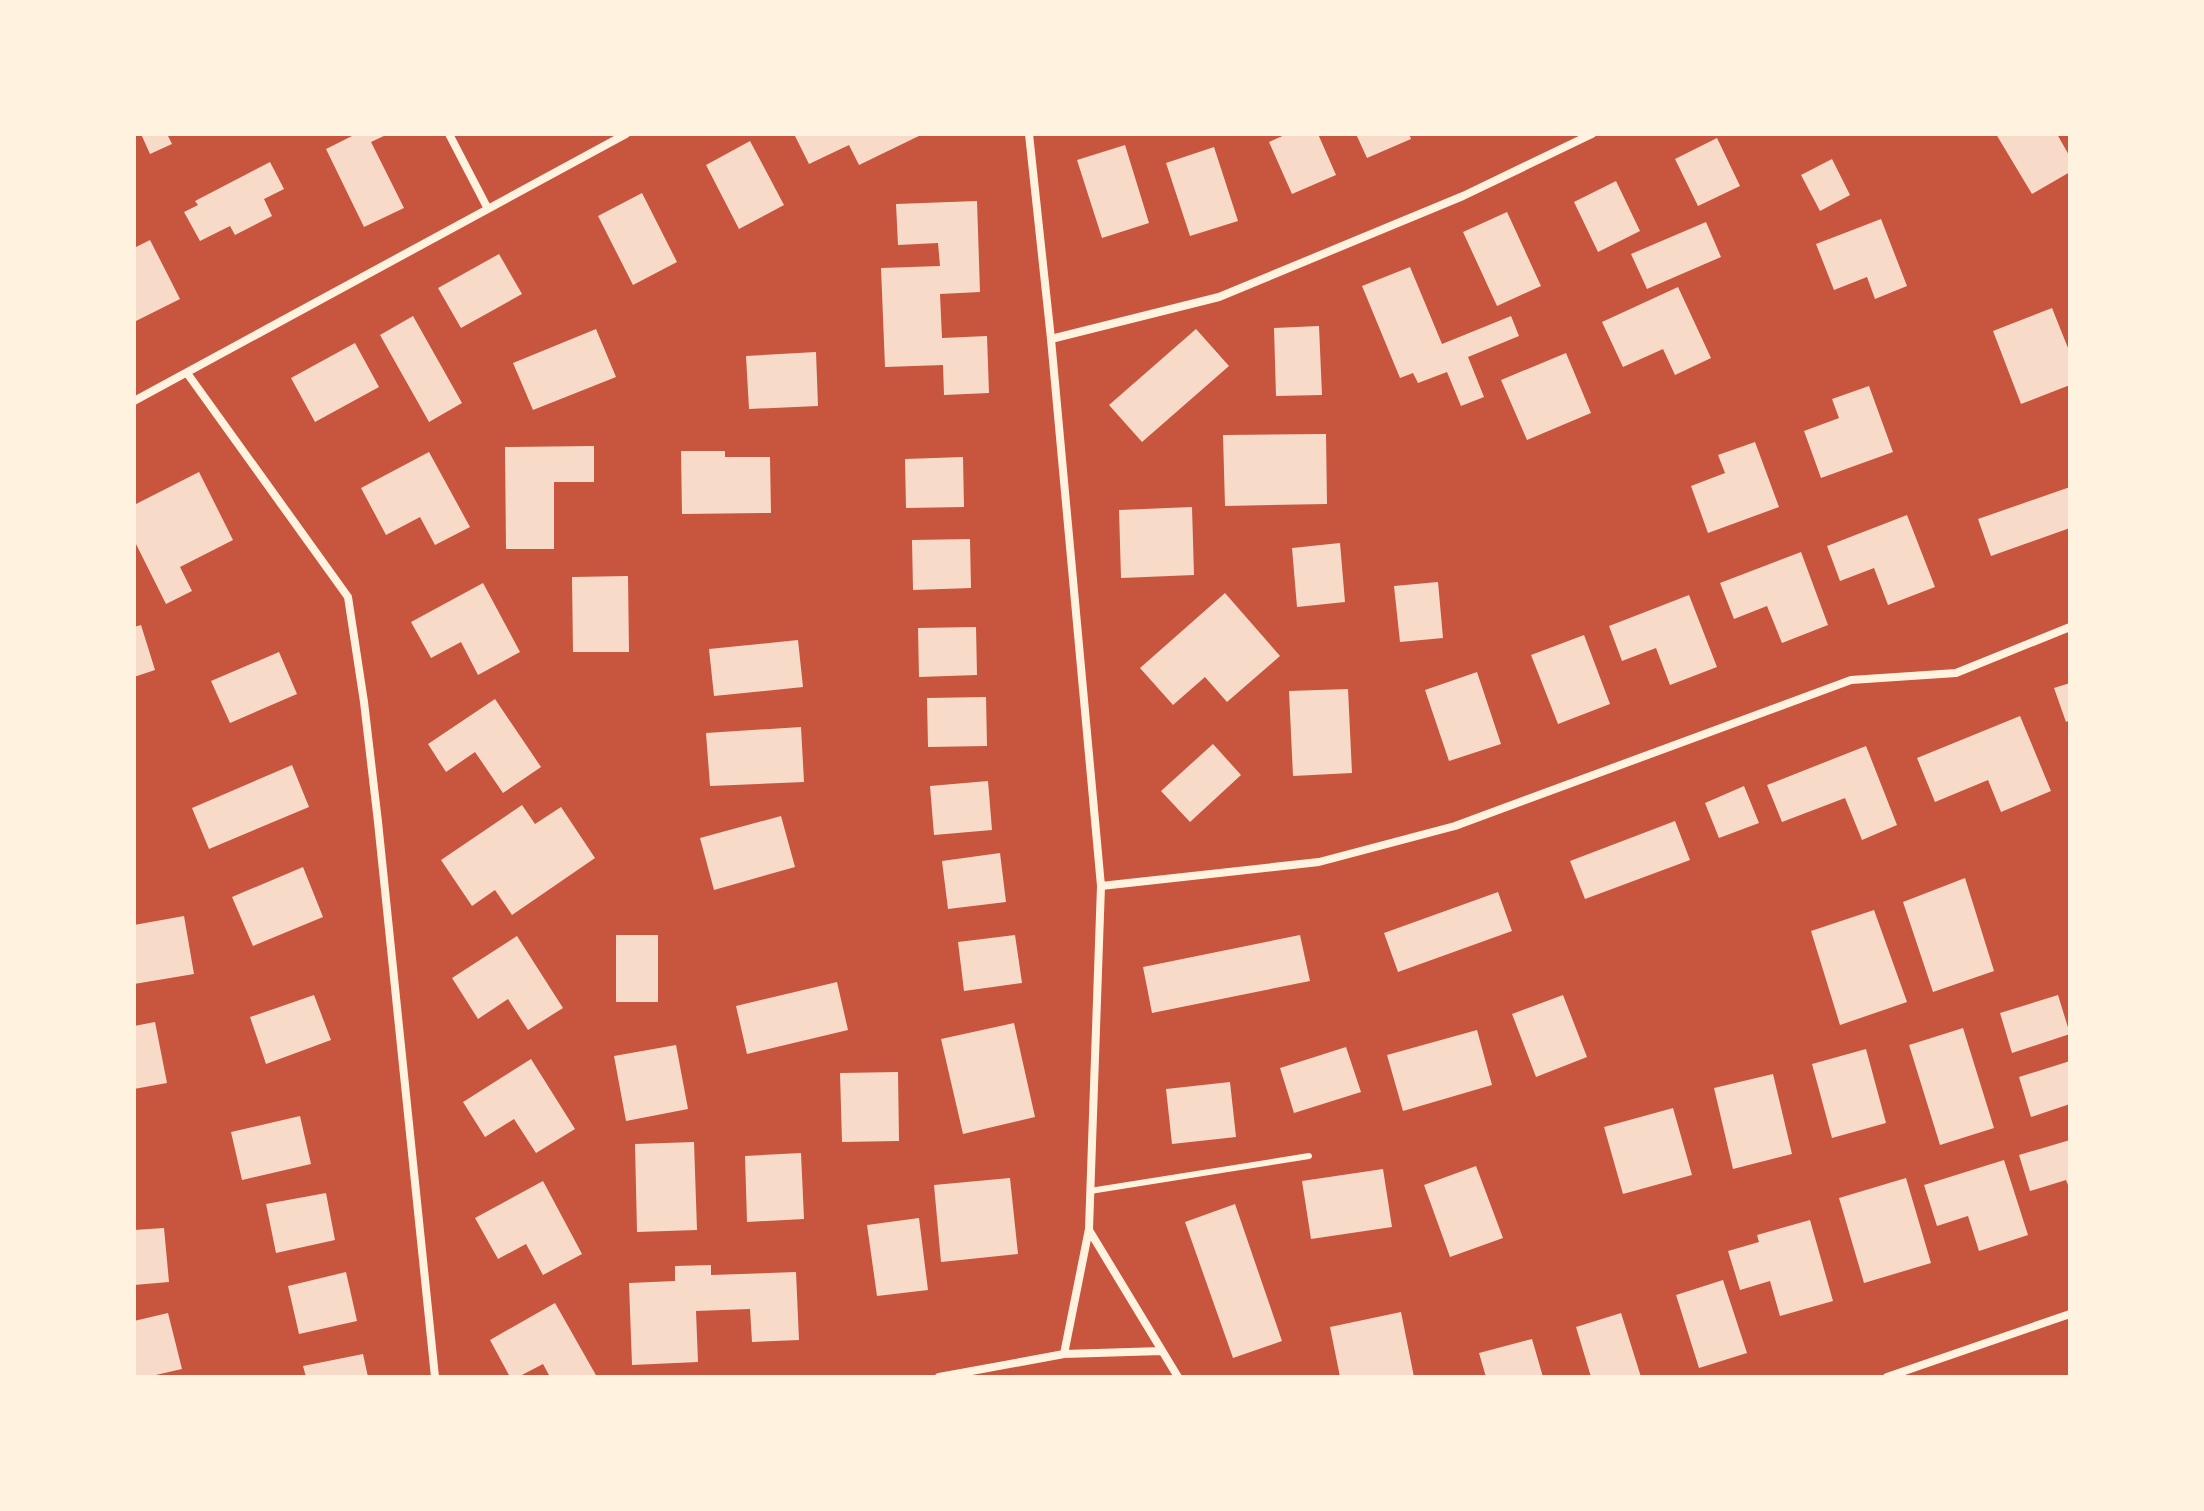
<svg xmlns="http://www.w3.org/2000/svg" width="2204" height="1511" font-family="Helvetica,sans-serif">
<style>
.building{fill:#f7dbc8}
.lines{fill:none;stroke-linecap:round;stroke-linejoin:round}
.service{stroke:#fff3e0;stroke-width:6}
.minor{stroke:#fff3e0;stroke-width:8}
</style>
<rect width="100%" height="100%" fill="#c8553d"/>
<path class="building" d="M141,134H167L172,144L150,154Z
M351,134H388L371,142L404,208L364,227L326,149L352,136Z
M794,134H923L859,165L849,145L809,164Z
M1287,134H1318L1336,175L1292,194L1269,142Z
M1356,134H1409L1411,139L1367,158Z
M1996,134H2057L2070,157V172L2032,194Z
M1717,138L1740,186L1698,206L1675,159Z
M750,141L784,205L739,229L706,165Z
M1125,145L1149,223L1102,238L1077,160Z
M1214,147L1238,221L1190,236L1166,163Z
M1832,159L1850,195L1820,211L1801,175Z
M270,162L284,189L264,199L272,216L235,235L230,226L200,241L184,212L198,205L195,201Z
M1616,181L1640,231L1598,252L1574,202Z
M642,193L677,262L633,285L598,216Z
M977,201L980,292L940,294L942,338L987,336L989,393L944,395L943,365L885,367L881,268L940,266L938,243L898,245L896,204Z
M1507,212L1541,286L1497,306L1463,232Z
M1881,219L1907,286L1875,299L1867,277L1834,290L1816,244Z
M1706,222L1721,257L1647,289L1631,254Z
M150,240L180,299L134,322V248Z
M499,254L522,294L461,328L438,288Z
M1410,267L1442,344L1511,316L1519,336L1468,357L1484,397L1461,406L1447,372L1418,383L1413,373L1400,378L1362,286Z
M1678,287L1711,358L1675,375L1663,349L1623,367L1602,322Z
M2052,308L2070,353V385L2021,404L1993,331Z
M413,316L462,403L429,422L380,335Z
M1319,326L1322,395L1276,396L1274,328Z
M596,329L616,377L533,410L513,363Z
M1196,329L1229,366L1142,442L1109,405Z
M355,343L379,387L315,422L291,378Z
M816,352L818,406L749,409L746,356Z
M1566,353L1591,413L1527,440L1501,380Z
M1869,386L1893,452L1821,478L1804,431L1839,418L1832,399Z
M1326,434L1327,504L1225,506L1223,435Z
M1755,442L1779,507L1708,533L1691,486L1725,473L1718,455Z
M594,446V482H554V549H506L505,447Z
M681,451H725V457H770L771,513L682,514Z
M429,452L470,527L435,545L420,517L386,535L361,488Z
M963,457L964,507L906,508L905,459Z
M199,472L233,540L180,567L192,591L166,604L134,540V505Z
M2070,487V528L1991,556L1978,519Z
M1192,507L1194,575L1121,578L1119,510Z
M1907,515L1935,587L1888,605L1874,568L1840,581L1827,546Z
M970,539L971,588L913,590L912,540Z
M1340,543L1345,602L1297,607L1292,548Z
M1801,552L1828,625L1782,643L1767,606L1734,619L1720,583Z
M628,576L629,652H573L572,577Z
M1438,582L1443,638L1400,642L1394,586Z
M483,583L520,652L478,675L461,642L431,658L411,622Z
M1225,593L1280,656L1227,702L1205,677L1173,705L1140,668Z
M1689,595L1717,667L1670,685L1656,648L1622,661L1609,626Z
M141,625L155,670L134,677V627Z
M976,627L977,675L919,677L918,628Z
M1584,635L1610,704L1558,724L1531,655Z
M798,640L803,687L714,696L709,649Z
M279,652L297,694L230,723L211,681Z
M1477,672L1501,744L1449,761L1425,690Z
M2070,683V720L2066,722L2054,688Z
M1348,689L1352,773L1293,776L1289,691Z
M986,697L987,746L928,747L927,698Z
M495,699L541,767L503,793L475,752L446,772L428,744Z
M2020,716L2051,791L2001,812L1988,780L1935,802L1917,758Z
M801,727L804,782L710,786L706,733Z
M1213,744L1241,775L1190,822L1161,791Z
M1866,746L1897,825L1862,840L1845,798L1782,822L1767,785Z
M292,765L309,807L209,849L192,808Z
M988,781L992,830L934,835L930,786Z
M1744,786L1759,823L1719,838L1705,803Z
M522,805L535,824L561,807L595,858L512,915L495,890L472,906L441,860Z
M781,816L795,867L714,890L700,838Z
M1675,821L1690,860L1585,899L1570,861Z
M1000,853L1006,902L948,909L942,861Z
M303,867L323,917L253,946L232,897Z
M1965,878L1994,971L1933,992L1903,902Z
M1498,892L1512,931L1398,972L1384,933Z
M1874,910L1907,1002L1840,1025L1811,931Z
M184,916L194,974L134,984V925Z
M616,935H658V1002H616Z
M1015,935L1022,983L964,991L958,942Z
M1300,935L1310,981L1152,1013L1143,967Z
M517,936L563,1008L528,1030L508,999L478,1019L452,978Z
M837,982L848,1030L747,1054L736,1006Z
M314,995L331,1040L266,1064L250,1017Z
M1563,995L1587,1057L1536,1077L1512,1014Z
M2058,995L2070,1034L2012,1053L2000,1013Z
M155,1022L167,1083L134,1089V1026Z
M1014,1023L1035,1117L963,1134L941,1039Z
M1963,1028L1994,1128L1940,1145L1909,1045Z
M1477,1030L1492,1085L1403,1111L1387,1055Z
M676,1045L688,1109L626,1121L614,1056Z
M1346,1047L1361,1092L1294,1113L1280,1068Z
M1866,1049L1886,1123L1832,1138L1812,1064Z
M531,1059L575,1129L536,1153L514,1119L485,1137L463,1102Z
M2070,1061V1104L2031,1117L2019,1077Z
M898,1072L899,1141L842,1142L840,1073Z
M1773,1074L1792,1154L1733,1169L1714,1088Z
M1230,1082L1236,1137L1172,1144L1166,1089Z
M1673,1108L1692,1175L1623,1194L1604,1127Z
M300,1116L311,1164L242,1180L231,1132Z
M2070,1140V1190L2066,1180L2030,1191L2019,1155Z
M694,1142L697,1230L637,1232L635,1144Z
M801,1153L804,1219L747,1222L745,1156Z
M2004,1160L2028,1235L1979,1251L1968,1216L1937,1226L1924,1185Z
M1476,1166L1503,1238L1450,1257L1424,1185Z
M1383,1169L1392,1227L1311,1239L1302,1181Z
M1010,1178L1018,1254L941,1262L934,1185Z
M1906,1178L1931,1263L1864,1283L1839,1198Z
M543,1181L582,1254L543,1275L526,1244L498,1259L475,1218Z
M326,1193L335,1240L276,1253L266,1204Z
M1235,1204L1282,1341L1233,1358L1185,1222Z
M919,1218L928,1290L877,1296L867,1225Z
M1810,1220L1833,1301L1780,1316L1770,1281L1740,1290L1728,1251L1759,1242L1757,1235Z
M164,1228L169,1282L134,1285V1230Z
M711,1265V1275L796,1272L799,1340L752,1342L750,1309L696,1311L698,1362L632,1365L629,1283L675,1281V1266Z
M346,1272L357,1321L299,1334L288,1286Z
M1723,1280L1747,1353L1699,1368L1676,1295Z
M555,1303L597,1377H550L543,1364L518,1377H510L490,1340Z
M1401,1312L1414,1377H1340L1330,1327Z
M168,1313L182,1369L147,1377H134V1321Z
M1621,1313L1641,1377H1591L1576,1327Z
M1532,1339L1543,1377H1486L1479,1353Z
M363,1354L368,1377H306L303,1366Z"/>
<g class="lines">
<path class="service" d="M1090,1191L1309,1156"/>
<path class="minor" d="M449,134L488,209
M1051,339L1219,297L1463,196L1592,134
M187,373L348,597L364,702L378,822L435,1377
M134,401L626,134
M1101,886L1319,862L1455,826L1851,680L1956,673L2070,627
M1089,1230L1178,1377
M1064,1354L1162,1351
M939,1377L1064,1354L1089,1229L1101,886L1051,339L1029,134
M1887,1377L2070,1314"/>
</g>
<rect width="2204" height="1511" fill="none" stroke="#fff3e0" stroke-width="272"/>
</svg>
